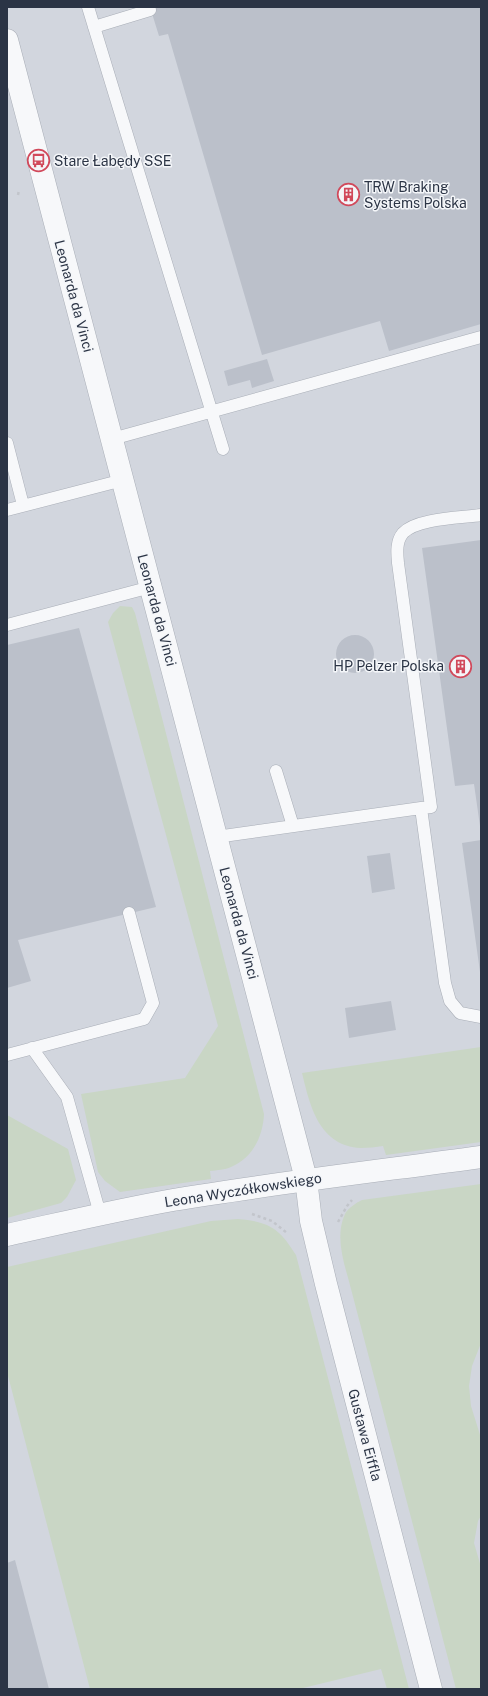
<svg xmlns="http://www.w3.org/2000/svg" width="488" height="1696" font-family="'Public Sans',sans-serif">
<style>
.built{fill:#d2d6de}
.green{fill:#c9d6c5}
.building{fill:#bbc0ca}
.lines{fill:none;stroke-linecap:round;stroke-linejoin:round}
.service-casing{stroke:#a9aeb7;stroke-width:13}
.minor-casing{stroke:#a9aeb7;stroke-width:23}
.tertiary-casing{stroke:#a9aeb7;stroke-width:23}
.path{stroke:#c2c5cb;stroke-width:2.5;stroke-dasharray:3 3;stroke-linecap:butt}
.service{stroke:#f7f8fa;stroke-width:12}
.minor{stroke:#f7f8fa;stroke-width:22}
.tertiary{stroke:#f7f8fa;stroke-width:22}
.labels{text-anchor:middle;stroke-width:3;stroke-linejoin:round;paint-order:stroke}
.poi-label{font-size:14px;fill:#2b3445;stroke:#f4f6f9;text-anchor:start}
.street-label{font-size:14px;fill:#2b3445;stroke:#f4f6f9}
</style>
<rect width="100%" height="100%" fill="#e4e7ec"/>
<path class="built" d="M7,7H481V1689H7Z"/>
<path class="green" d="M120,606L132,607L135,613L264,1114C263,1136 253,1158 231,1167C225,1170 217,1170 210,1171L211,1179L120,1192L105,1181L98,1172L81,1094L185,1078L218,1026L108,622L113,613Z
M481,1047V1142L386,1155L383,1146C376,1147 368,1148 361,1148C319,1146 310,1106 302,1073Z
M7,1115L68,1149L76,1180L67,1197L61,1203L7,1218Z
M481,1184V1343L472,1366L469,1386L471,1406L481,1438V1516L478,1521L474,1543L481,1567V1689H456L351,1289C345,1265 334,1238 345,1214C348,1208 356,1203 362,1200Z
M238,1219C270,1222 279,1228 296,1255L409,1689H387L381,1669L299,1689H90L7,1372V1267L211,1221Z"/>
<path class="building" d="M150,7H481V324L389,351L380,321L262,355L168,34L159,36Z
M267,359L274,381L252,388L250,380L228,386L224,371Z
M481,540V826H480L474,784L455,786L422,548Z
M79,628L156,907L18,940L31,981L7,988V645Z
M336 654a19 19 0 1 1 38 0a19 19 0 1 1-38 0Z
M481,840V972H480L462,843Z
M390,853L395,889L372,893L367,856Z
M391,1001L396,1030L349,1038L345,1008Z
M15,1560L49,1689H7V1563Z"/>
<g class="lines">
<defs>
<path id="service" d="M88,7L223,449
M94,27L150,10
M112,439L481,337
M7,443L23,505
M7,510L123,480
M481,515C461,518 417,518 403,533C396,541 397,553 398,563L431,807L421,808L445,983L450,1001L460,1013L481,1017
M7,625L151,587
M276,771L293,826
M216,837L421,808
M32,1048L67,1097L100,1214
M7,1055L144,1019L153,1003L129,913"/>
<path id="minor" d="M7,40L306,1179L311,1221L326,1284L431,1689"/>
<path id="tertiary" d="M7,1235C62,1223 117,1210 173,1200C275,1183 378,1171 481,1157"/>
</defs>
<use href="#service" class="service-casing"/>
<use href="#minor" class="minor-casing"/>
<use href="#tertiary" class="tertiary-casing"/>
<path class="path" d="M18,195L19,190
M252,1214L272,1221L287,1233
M338,1222L347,1206L352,1200"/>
<use href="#service" class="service"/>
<use href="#minor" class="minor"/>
<use href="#tertiary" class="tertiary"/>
</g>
<defs>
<symbol id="bus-ring" viewBox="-11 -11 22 22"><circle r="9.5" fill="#f4f6f9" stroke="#d1495b" stroke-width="1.5"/><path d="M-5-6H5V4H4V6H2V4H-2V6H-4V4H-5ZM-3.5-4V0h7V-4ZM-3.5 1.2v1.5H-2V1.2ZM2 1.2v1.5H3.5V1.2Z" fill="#d1495b"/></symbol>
<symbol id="building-ring" viewBox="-11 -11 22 22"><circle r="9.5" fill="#f4f6f9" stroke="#d1495b" stroke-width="1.5"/><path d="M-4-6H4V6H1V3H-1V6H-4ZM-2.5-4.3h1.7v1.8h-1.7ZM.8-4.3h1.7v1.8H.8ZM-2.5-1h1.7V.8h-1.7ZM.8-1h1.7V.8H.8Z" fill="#d1495b"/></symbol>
</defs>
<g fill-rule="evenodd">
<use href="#bus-ring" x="26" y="148" width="25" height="25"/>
<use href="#building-ring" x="336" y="182" width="25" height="25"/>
<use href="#building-ring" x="448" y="654" width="25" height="25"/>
</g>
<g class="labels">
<g class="poi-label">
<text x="54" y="166">Stare Łabędy SSE</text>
<text x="364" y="192">TRW Braking<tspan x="364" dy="16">Systems Polska</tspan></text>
<text x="444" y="671" text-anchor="end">HP Pelzer Polska</text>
</g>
<g class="street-label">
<text transform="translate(74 296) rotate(75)" y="5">Leonarda da Vinci</text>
<text transform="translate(157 610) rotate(75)" y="5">Leonarda da Vinci</text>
<text transform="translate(239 923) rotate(75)" y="5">Leonarda da Vinci</text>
<text transform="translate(243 1190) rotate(-9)" y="5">Leona Wyczółkowskiego</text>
<text transform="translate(365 1435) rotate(75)" y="5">Gustawa Eiffla</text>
</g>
</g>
<rect width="488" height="1696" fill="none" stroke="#2b3445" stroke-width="16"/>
</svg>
